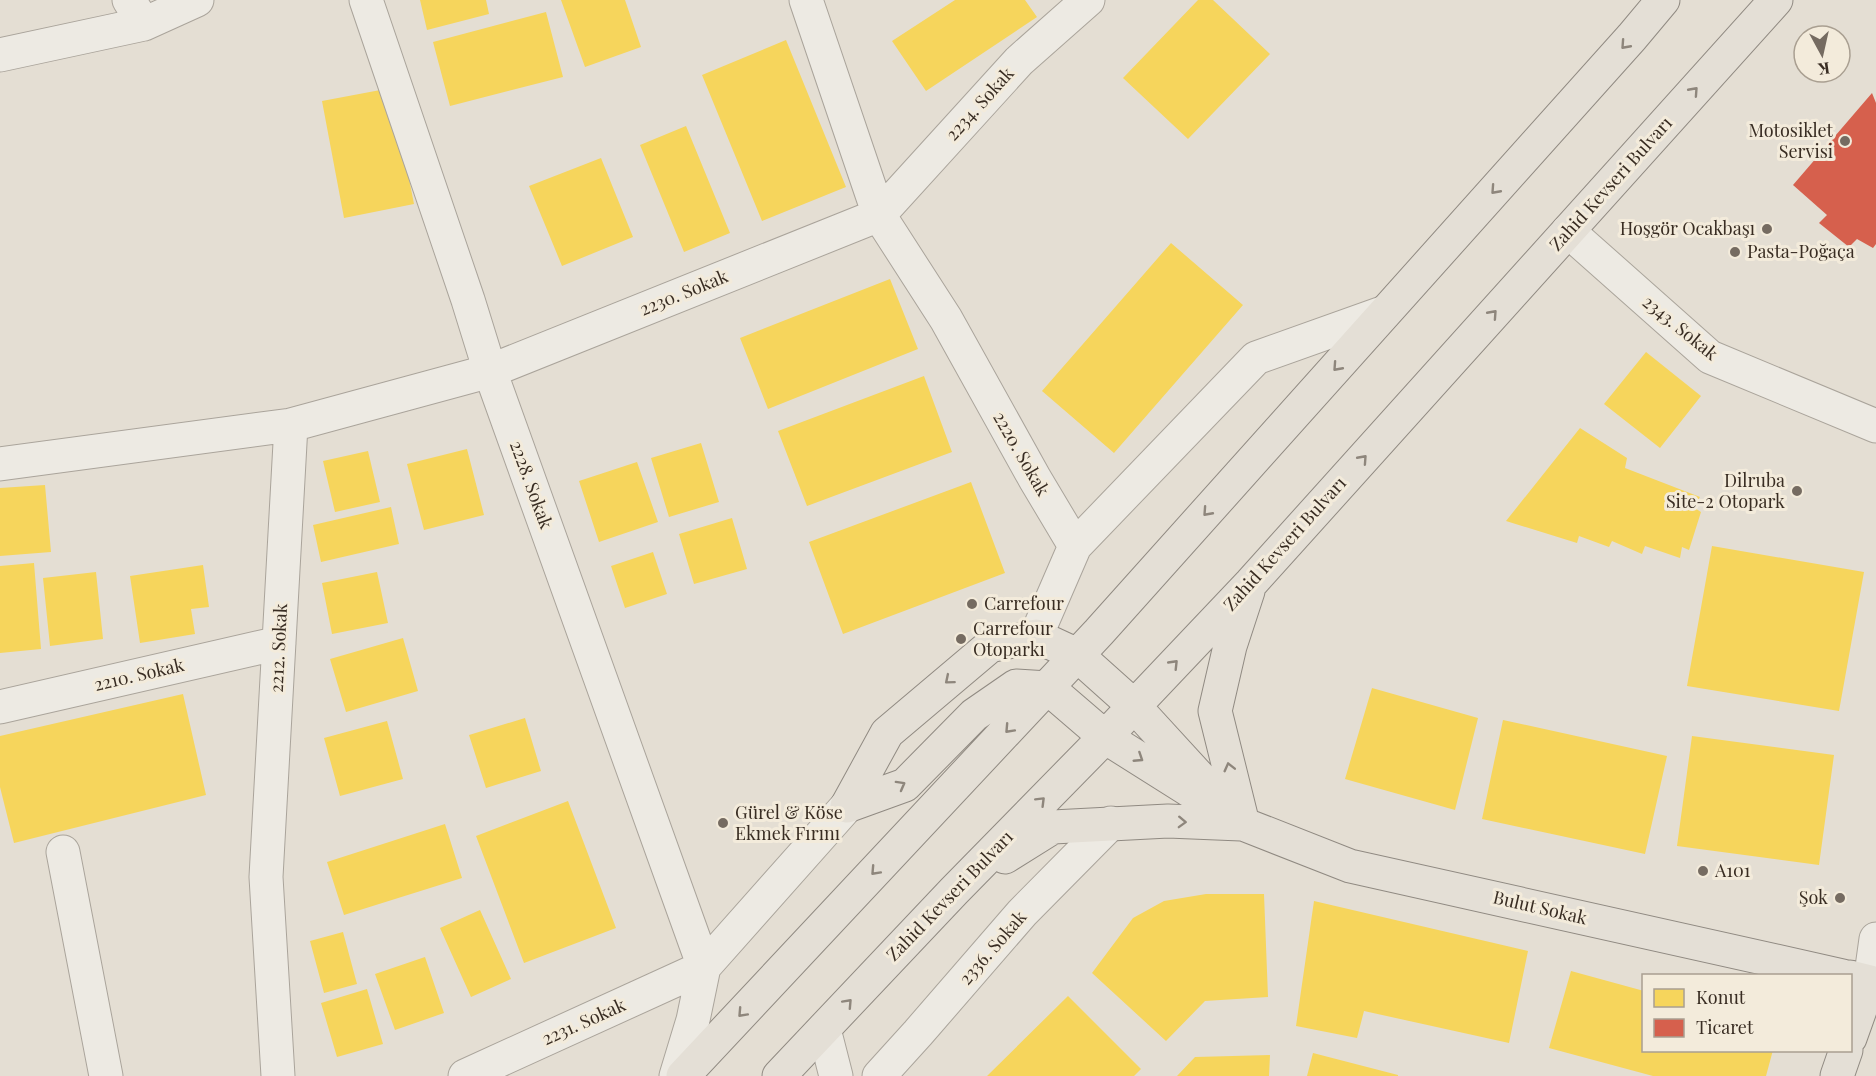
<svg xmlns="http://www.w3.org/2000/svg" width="1876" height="1076" font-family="'Playfair Display',serif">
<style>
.homes{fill:#f6d55c}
.shops{fill:#d6604d}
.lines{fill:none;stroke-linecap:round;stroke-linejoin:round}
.minor-casing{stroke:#aaa49b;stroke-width:35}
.major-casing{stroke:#908a82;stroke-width:35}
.minor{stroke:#edeae3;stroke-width:33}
.major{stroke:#e4dfd6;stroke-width:33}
.oneway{stroke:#8e867c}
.poi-dot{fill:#756b61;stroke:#f3ebdb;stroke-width:2}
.labels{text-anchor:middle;stroke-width:6;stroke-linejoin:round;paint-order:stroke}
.street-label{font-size:18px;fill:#392d23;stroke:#f3ebdb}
.poi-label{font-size:18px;fill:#392d23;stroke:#f3ebdb;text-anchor:start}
</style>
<rect width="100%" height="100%" fill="#e4ded3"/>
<path class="homes" d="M420,0H486L489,14L427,30Z
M561,0H625L641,47L585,67Z
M955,0H1025L1037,17L926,91L892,41Z
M1198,0H1213L1270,54L1188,139L1123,78Z
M546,12L563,77L450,106L433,42Z
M786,40L846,187L762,221L702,75Z
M391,88L414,204L344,218L322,101Z
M686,126L730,233L684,252L640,145Z
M601,158L633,237L562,266L529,186Z
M1171,243L1243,305L1114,453L1042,391Z
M890,279L918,349L768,409L740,338Z
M1646,352L1701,396L1660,448L1604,404Z
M924,376L952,452L807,506L778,431Z
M1580,428L1627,458L1625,468L1700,497L1693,507L1701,512L1689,550L1682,547L1680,558L1645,546L1642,554L1612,541L1609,547L1579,536L1577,543L1506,521Z
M701,443L719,502L669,517L651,458Z
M467,449L484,515L424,530L407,464Z
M368,451L380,502L335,512L323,461Z
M637,462L658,522L599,542L579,481Z
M971,482L1005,573L843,634L809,542Z
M45,485L51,552L0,556V488Z
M391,507L399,544L321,562L313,525Z
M732,518L747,569L694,584L679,534Z
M1712,546L1864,572L1839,711L1687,686Z
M653,552L667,594L625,608L611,566Z
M34,563L41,649L0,653V566Z
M203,565L209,607L191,609L195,634L140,643L130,576Z
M96,572L103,639L50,646L43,578Z
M377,572L388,623L332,634L322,583Z
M403,638L418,691L346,712L330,659Z
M1372,688L1478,718L1455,810L1345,779Z
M183,694L206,795L14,843L0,787V736Z
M525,718L541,771L486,788L469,735Z
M1503,720L1667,756L1645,854L1482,819Z
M387,721L403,779L340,796L324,738Z
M1692,736L1834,755L1819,865L1677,846Z
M568,801L616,928L524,963L476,836Z
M445,824L462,878L344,915L327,862Z
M1206,894H1264L1268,997L1205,1001L1166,1041L1092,973L1133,918L1164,901Z
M1314,901L1528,951L1509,1043L1364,1011L1357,1038L1296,1026Z
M480,910L511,979L471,997L440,928Z
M343,932L357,984L324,993L310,941Z
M425,957L444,1013L395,1030L375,974Z
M1571,971L1644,991V1050H1773L1766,1076H1653L1549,1048Z
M367,989L383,1044L337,1057L321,1003Z
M1068,996L1141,1069L1134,1076H987Z
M1313,1053L1398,1075V1076H1307Z
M1270,1055L1269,1076H1177L1195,1057Z"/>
<path class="shops" d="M1872,93L1876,103V244L1873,248L1857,239L1849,247L1819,223L1827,215L1793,185Z"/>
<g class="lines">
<defs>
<path id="minor" d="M129,0L144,24L197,0
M366,0L468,300L490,371L704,967
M806,0L879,215L946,319L1035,479L1075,546L1256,358L1385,312
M0,55L144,24
M1568,231L1710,357L1876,426
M0,464L291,425
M1036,636L1075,546
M0,707L279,643
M63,852L106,1076
M1876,939L1870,982H1876
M824,1029L836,1076
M278,1076L266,877L291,425L490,371L879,215L1019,61L1088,0
M465,1076L704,967
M676,1076L693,1020L704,967L847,806
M879,1076L918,1033L1022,913L1111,823"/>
<path id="major" d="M847,806L905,785L974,715L1016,686L1048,688L1105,737L1243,824L1350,866L1843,976
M847,806L887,733L990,646L1036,636L1077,655L1134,706L1211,790
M1243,824L1215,711L1230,646L1248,591
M1005,857L1053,827L1168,821L1241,824
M1850,977L1870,982L1850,1038
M683,1076L1099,632L1632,37L1663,0
M779,1076L954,891L1105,737L1251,583L1776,0
M1837,1076L1846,1050"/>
</defs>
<use href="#minor" class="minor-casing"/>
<use href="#major" class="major-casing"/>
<use href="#minor" class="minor"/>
<use href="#major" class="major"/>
</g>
<defs><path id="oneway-chevron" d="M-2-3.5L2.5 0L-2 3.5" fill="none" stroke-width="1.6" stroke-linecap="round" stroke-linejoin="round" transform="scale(1.5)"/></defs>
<g class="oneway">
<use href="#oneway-chevron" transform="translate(1625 45) rotate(132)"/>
<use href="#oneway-chevron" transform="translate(1694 91) rotate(-48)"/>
<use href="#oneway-chevron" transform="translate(1495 190) rotate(132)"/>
<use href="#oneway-chevron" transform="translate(1493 314) rotate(-48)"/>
<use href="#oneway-chevron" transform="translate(1337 367) rotate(132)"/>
<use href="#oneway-chevron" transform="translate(1363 459) rotate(-48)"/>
<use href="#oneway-chevron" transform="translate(1207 512) rotate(132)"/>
<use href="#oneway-chevron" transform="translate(1174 664) rotate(-46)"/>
<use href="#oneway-chevron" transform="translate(949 680) rotate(140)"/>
<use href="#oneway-chevron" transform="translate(1009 729) rotate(133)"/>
<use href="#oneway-chevron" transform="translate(1139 758) rotate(33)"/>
<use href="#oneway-chevron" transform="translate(1229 767) rotate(-104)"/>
<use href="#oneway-chevron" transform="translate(901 785) rotate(-29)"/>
<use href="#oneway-chevron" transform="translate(1041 801) rotate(-45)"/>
<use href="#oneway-chevron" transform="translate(1182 822) rotate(2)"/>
<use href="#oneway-chevron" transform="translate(875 871) rotate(133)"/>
<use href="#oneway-chevron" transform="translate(848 1003) rotate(-47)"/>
<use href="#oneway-chevron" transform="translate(742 1013) rotate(133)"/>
</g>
<g class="poi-dot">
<circle cx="1845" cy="141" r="6"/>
<circle cx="1767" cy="229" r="6"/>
<circle cx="1735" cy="252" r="6"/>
<circle cx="1797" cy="491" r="6"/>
<circle cx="972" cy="604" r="6"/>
<circle cx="961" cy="639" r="6"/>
<circle cx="723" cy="823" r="6"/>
<circle cx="1703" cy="871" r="6"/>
<circle cx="1840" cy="898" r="6"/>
</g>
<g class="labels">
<g class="street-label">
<text transform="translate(980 104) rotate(-48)" y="6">2234. Sokak</text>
<text transform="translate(1611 184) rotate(-48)" y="6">Zahid Kevseri Bulvarı</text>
<text transform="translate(684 293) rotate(-22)" y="6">2230. Sokak</text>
<text transform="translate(1680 328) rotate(39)" y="6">2343. Sokak</text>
<text transform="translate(1021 454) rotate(60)" y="6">2220. Sokak</text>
<text transform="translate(531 485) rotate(70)" y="6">2228. Sokak</text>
<text transform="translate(1285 544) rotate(-48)" y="6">Zahid Kevseri Bulvarı</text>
<text transform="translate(279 648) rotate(-87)" y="6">2212. Sokak</text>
<text transform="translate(139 675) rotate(-13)" y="6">2210. Sokak</text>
<text transform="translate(950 896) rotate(-46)" y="6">Zahid Kevseri Bulvarı</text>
<text transform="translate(1540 908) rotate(13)" y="6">Bulut Sokak</text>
<text transform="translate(993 948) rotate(-49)" y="6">2336. Sokak</text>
<text transform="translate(584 1022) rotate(-24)" y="6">2231. Sokak</text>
</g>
<g class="poi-label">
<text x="1833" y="137" text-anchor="end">Motosiklet<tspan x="1833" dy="21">Servisi</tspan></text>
<text x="1755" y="235" text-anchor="end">Hoşgör Ocakbaşı</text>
<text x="1747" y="258">Pasta-Poğaça</text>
<text x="1785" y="487" text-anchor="end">Dilruba<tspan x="1785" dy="21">Site-2 Otopark</tspan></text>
<text x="984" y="610">Carrefour</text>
<text x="973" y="635">Carrefour<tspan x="973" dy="21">Otoparkı</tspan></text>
<text x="735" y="819">Gürel &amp; Köse<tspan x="735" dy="21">Ekmek Fırını</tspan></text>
<text x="1715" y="877">A101</text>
<text x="1828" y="904" text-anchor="end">Şok</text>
</g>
</g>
<rect x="1642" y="974" width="210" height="78" fill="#f3ebdb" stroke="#a99f91" stroke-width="1.5"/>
<rect x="1654" y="989" width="30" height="18" fill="#f6d55c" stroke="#a99f91" stroke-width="1.5"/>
<text x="1696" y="1004" font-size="18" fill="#392d23">Konut</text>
<rect x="1654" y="1019" width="30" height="18" fill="#d6604d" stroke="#a99f91" stroke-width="1.5"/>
<text x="1696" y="1034" font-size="18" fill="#392d23">Ticaret</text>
<g transform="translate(1822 54) rotate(172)"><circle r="28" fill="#f3ebdb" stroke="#a99f91" stroke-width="1.5"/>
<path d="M0-4.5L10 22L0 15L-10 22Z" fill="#756b61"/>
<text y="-9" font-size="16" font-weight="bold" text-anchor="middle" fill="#392d23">K</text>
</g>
</svg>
